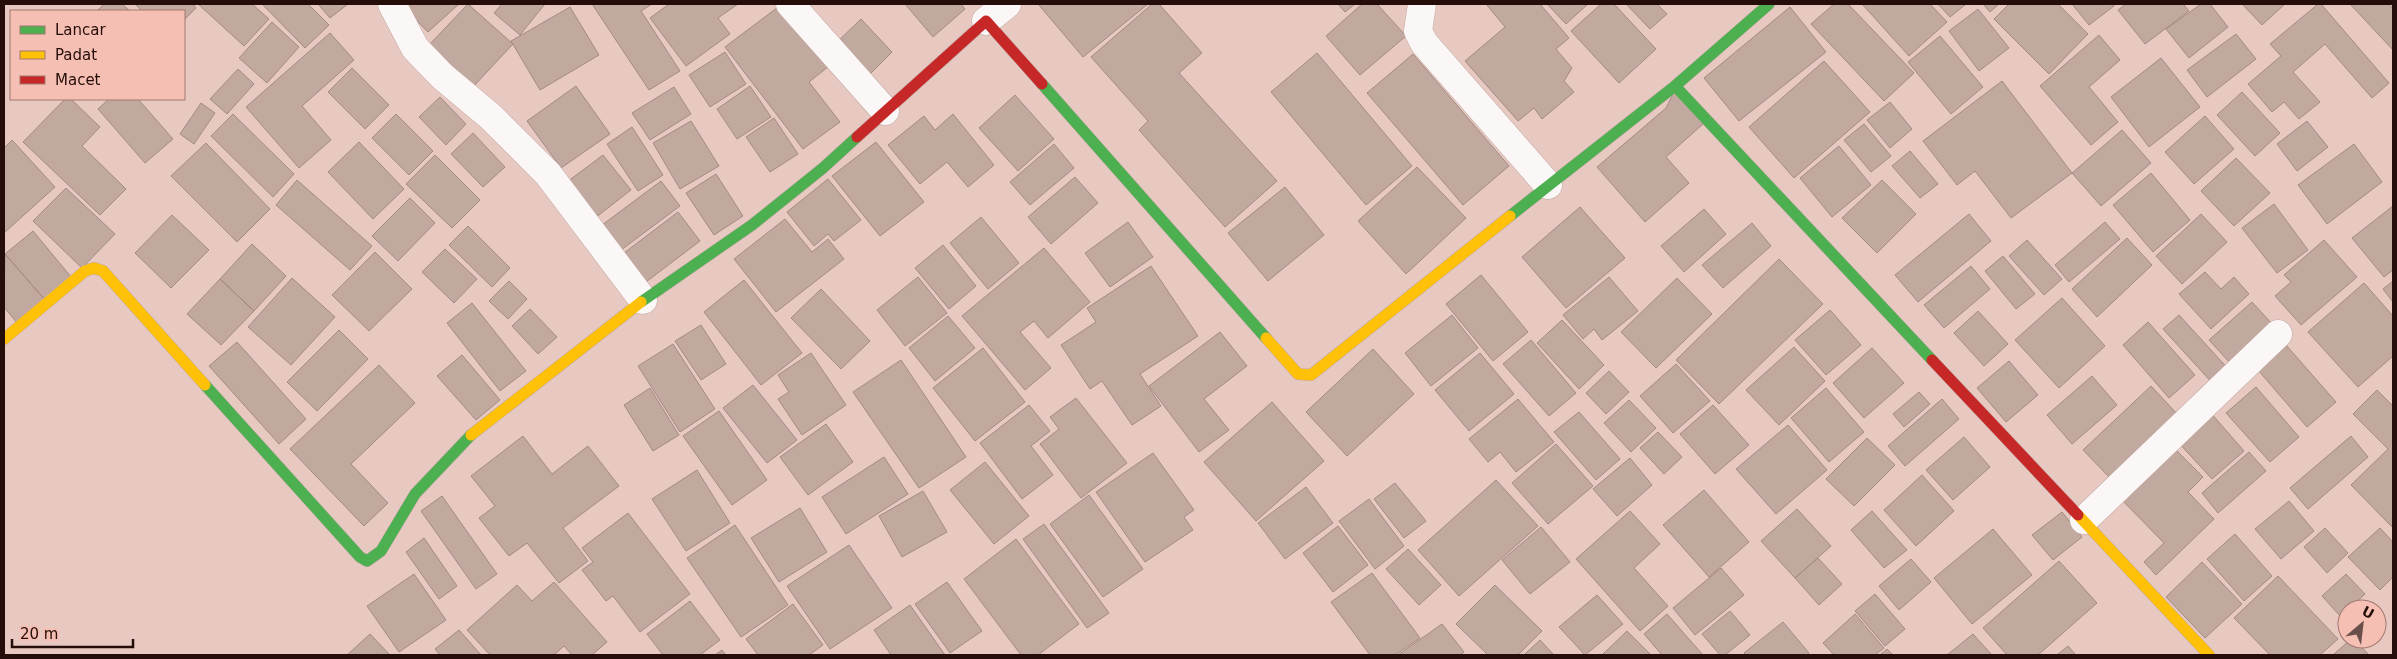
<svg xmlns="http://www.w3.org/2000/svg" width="2397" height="659" font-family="'DejaVu Sans',sans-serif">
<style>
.building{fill:#c1a99f;stroke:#a38b82}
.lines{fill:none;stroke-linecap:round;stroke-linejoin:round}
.street-casing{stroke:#c2a8a2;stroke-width:29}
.fast-casing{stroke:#c2a8a2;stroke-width:12}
.slow-casing{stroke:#c2a8a2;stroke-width:12}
.jam-casing{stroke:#c2a8a2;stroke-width:12}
.street{stroke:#fbf7f6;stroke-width:28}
.fast{stroke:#4caf50;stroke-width:11}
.slow{stroke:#ffc107;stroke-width:11}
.jam{stroke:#c62828;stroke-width:11}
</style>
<rect width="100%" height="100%" fill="#e7c9c2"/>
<path class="building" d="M104,4H122L130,11H97Z
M135,4H193L196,8L184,20V11H142Z
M198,4H252L269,19L244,46Z
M262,4H308L329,25L305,48Z
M318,4H348L330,18Z
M408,4H459L428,32L404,8Z
M468,4L513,44L472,88L428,46Z
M502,4H545L520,35L494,13Z
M592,4H652L641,11L680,71L649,90Z
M669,4H738L718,18L730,34L686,66L650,18Z
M782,4L829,66L809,82L840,122L803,149L725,47Z
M905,4H961L965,9L933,37Z
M1038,4H1148L1083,57Z
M1152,4H1159L1202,53L1179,73L1277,181L1225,227L1139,130L1148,121L1091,57Z
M1338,4H1355L1345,12Z
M1362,4H1377L1406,36L1360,75L1326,36Z
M1486,4H1540L1569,38L1556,49L1572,68L1564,81L1574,92L1542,119L1534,108L1518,121L1465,61L1505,27Z
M1547,4H1588L1566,24Z
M1601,4H1614L1656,49L1619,83L1571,31Z
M1626,4H1657L1667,14L1650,29Z
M1834,4H1848L1914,73L1884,101L1811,24Z
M1862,4H1930L1947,22L1909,56Z
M1938,4H1966L1950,17Z
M1983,4H1999L1990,12Z
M2009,4H2058L2088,34L2049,74L1994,19Z
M2072,4H2113L2114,6L2089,25Z
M2126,4H2183L2189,11L2145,44L2118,10Z
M2201,4H2210L2228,27L2189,58L2166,29Z
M2242,4H2285L2262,25Z
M2318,4H2321L2389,83L2372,98L2325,44L2293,72L2320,102L2299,119L2284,102L2272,112L2248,84L2281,56L2270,44Z
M2350,4H2389L2393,9V50Z
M570,7L599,55L540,90L511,41Z
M1790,7L1826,52L1739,121L1704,78Z
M1978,9L2009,48L1979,71L1949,31Z
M861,19L892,52L866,78L834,45Z
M272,22L299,47L267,83L239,58Z
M330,33L354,60L302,106L331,140L299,168L246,107Z
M2236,34L2256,59L2207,97L2187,70Z
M2099,35L2120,60L2089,87L2118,122L2091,145L2040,86Z
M1940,36L1983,87L1951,114L1908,62Z
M725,52L746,84L710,107L689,75Z
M1317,53L1412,166L1366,205L1271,92Z
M1413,54L1509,166L1463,205L1367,93Z
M2161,58L2200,107L2149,147L2111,97Z
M1824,61L1870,112L1794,178L1749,127Z
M352,68L389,105L365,129L328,92Z
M238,69L254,84L227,114L210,99Z
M2002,81L2072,173L2011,218L1975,171L1957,185L1923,141Z
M576,86L610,134L561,168L527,121Z
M750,86L771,117L737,139L717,109Z
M674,87L691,114L650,140L632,113Z
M1674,92L1703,124L1666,157L1689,183L1645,222L1597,167L1666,108Z
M2242,92L2280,133L2255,156L2217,115Z
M1015,95L1054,139L1018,171L979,128Z
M440,97L466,124L446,145L419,117Z
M65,99H71L100,127L82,146L126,189L100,215L23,142Z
M109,99H138L173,139L145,163L98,109Z
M1890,102L1912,129L1890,148L1867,120Z
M201,103L215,113L194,144L180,134Z
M233,114L294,174L273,197L211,136Z
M396,114L433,151L409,175L372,138Z
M953,114L994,165L968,187L947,162L920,184L888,145L924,116L935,130Z
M2205,116L2234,149L2194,184L2165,152Z
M774,118L798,154L770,172L746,137Z
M691,121L719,166L680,189L653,143Z
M2307,121L2328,147L2297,171L2277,144Z
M1864,124L1891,156L1871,172L1844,140Z
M632,127L663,175L638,191L607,144Z
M2122,130L2151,163L2101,206L2072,173Z
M473,133L505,167L483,187L451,154Z
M12,140L55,187L4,233V148Z
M359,142L404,189L373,219L328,172Z
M876,142L924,202L880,236L832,176Z
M206,143L270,209L237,242L171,176Z
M1054,144L1074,168L1030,205L1010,182Z
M2354,144L2382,182L2327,224L2298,185Z
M1839,146L1871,185L1832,217L1800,178Z
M1910,151L1938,184L1920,198L1892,166Z
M435,155L480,200L452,228L406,184Z
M603,155L631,190L595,218L567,182Z
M2236,158L2270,193L2234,226L2201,191Z
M1417,167L1466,218L1406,274L1358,221Z
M2151,173L2190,220L2153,252L2113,205Z
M716,174L743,216L714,235L686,193Z
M1075,177L1098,203L1051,244L1028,217Z
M828,179L861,220L834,241L828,234L814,246L787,212Z
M297,180L372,246L350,270L276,205Z
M1882,180L1916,214L1877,253L1842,218Z
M661,181L680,206L617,253L598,228Z
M1285,187L1324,235L1268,281L1228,233Z
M66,188L115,234L82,268L33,221Z
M410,198L435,223L398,261L372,236Z
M2274,204L2308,250L2277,273L2242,228Z
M2393,206V270L2384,277L2352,238Z
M1580,207L1625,258L1566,308L1522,257Z
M1704,209L1726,234L1684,272L1661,246Z
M678,212L700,241L642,285L620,256Z
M1969,214L1991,241L1918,302L1895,275Z
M2201,214L2227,242L2182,284L2156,256Z
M172,215L209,250L171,288L135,253Z
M981,217L1019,263L988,289L950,243Z
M785,219L812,252L828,239L844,259L776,312L734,259Z
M1128,222L1153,257L1110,287L1085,253Z
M2105,222L2120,239L2069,282L2055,265Z
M1752,223L1771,246L1723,288L1702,265Z
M468,226L510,268L492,287L449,245Z
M33,231L72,278L46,301L5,254Z
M2127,238L2152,265L2097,317L2072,289Z
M2027,240L2062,279L2044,295L2009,256Z
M2324,240L2357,277L2301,325L2275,296L2291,282L2284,275Z
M252,244L286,276L254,311L220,279Z
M943,245L976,286L949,309L915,268Z
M1044,248L1090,302L1048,338L1034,321L1020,332L1051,368L1025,390L962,316Z
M445,249L477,279L454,303L422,272Z
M375,252L412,289L369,331L332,295Z
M5,254L46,301L18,324L4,307Z
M2003,256L2035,294L2016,309L1985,271Z
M1779,259L1823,304L1719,404L1676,360Z
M1151,266L1198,336L1140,374L1161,406L1132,425L1102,381L1090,389L1061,345L1096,322L1087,308Z
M1971,266L1990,289L1944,328L1924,305Z
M2205,272L2221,289L2234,277L2249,294L2211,329L2179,294Z
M1481,275L1528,332L1493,361L1446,304Z
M918,277L947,313L905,346L877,310Z
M1609,277L1638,311L1602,340L1594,329L1583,339L1563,315Z
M292,278L335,317L291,365L248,327Z
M1677,278L1712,314L1656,368L1621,332Z
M220,279L254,311L221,345L187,314Z
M744,280L802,353L761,385L704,312Z
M509,281L527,299L508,319L489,301Z
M2393,281V302L2383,289Z
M2364,283L2393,316V356L2358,387L2308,332Z
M821,289L870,341L841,369L791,318Z
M2062,298L2105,346L2059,388L2015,340Z
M2252,302L2274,326L2231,364L2209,340Z
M472,303L526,371L500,391L447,323Z
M530,309L557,337L538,354L512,326Z
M1830,310L1861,345L1826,375L1795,340Z
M1978,311L2008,344L1984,366L1954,333Z
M1452,315L1478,348L1431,386L1405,353Z
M2179,315L2232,373L2216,387L2163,329Z
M948,316L975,348L935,381L909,348Z
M1562,320L1604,365L1579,389L1537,343Z
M2148,322L2195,375L2169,398L2123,345Z
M701,325L726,364L701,380L675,341Z
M339,330L368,359L317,411L287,382Z
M1220,332L1247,366L1204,399L1229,430L1199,452L1149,386Z
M1531,340L1576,393L1549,416L1503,364Z
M237,342L306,419L279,444L209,366Z
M673,344L715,409L680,432L638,366Z
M2286,345L2336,402L2307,427L2258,370Z
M1794,347L1825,381L1779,425L1746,390Z
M983,348L1025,402L975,441L933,388Z
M1872,348L1904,383L1864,418L1833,383Z
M1373,349L1414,394L1347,456L1306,412Z
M811,353L846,405L802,435L778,399L789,392L778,375Z
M1480,353L1514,394L1469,431L1435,390Z
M462,355L500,400L476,420L437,376Z
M901,360L966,457L919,488L853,392Z
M2009,361L2038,395L2006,422L1977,388Z
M1676,364L1710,401L1673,433L1640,396Z
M379,365L415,403L351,464L388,503L364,526L290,449Z
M1609,371L1629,392L1606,414L1586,393Z
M2092,376L2117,405L2072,444L2047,415Z
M753,385L797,440L767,463L723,408Z
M2151,386L2180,417L2112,480L2083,450Z
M2256,387L2299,437L2270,462L2226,413Z
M650,388L679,435L653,451L624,405Z
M1826,388L1864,432L1829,462L1791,418Z
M2377,390L2393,406V528L2351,485L2388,449L2353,414Z
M1919,392L1930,404L1904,427L1893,414Z
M1076,398L1127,463L1081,498L1040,444L1059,429L1050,417Z
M1518,399L1554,442L1516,472L1500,452L1488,462L1469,439Z
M1942,399L1959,419L1905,466L1888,446Z
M1629,400L1656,428L1631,452L1604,423Z
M1272,402L1324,461L1256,521L1204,462Z
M1029,405L1050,431L1031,446L1053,475L1022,499L980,443Z
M1713,405L1749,445L1715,474L1680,434Z
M719,411L767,480L732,505L683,436Z
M1579,412L1620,459L1596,480L1554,432Z
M2210,412L2244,451L2212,479L2177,441Z
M826,424L853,462L808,495L780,457Z
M1788,425L1827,470L1776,514L1736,469Z
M1658,432L1682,457L1664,474L1640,448Z
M523,436L552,474L588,446L619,486L563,528L588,561L559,583L527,543L509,556L479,518L495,506L471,476Z
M2351,436L2368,457L2308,509L2290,488Z
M1964,437L1990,467L1953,500L1926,470Z
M1867,438L1895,465L1854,506L1826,479Z
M1556,444L1593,486L1548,524L1512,483Z
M2173,447L2203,477L2188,492L2214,519L2156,575L2144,562L2164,543L2120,498Z
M2249,452L2266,471L2218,513L2202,493Z
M1153,453L1194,510L1184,517L1193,530L1145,562L1096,492Z
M884,457L908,494L846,534L822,497Z
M1630,458L1652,485L1617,516L1593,489Z
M985,462L1029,516L994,544L950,490Z
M697,470L730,523L686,551L652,499Z
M1922,475L1954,511L1916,546L1884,510Z
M1496,480L1538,526L1459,596L1418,550Z
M1395,483L1426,521L1404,538L1374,499Z
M1306,487L1333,523L1285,559L1258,523Z
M1704,490L1749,542L1709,577L1663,525Z
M923,491L947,532L902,557L879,516Z
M1089,495L1143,569L1103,597L1050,524Z
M442,496L497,574L476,589L421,511Z
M1369,499L1404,546L1375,569L1339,521Z
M2289,501L2314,531L2281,559L2255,529Z
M800,508L827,552L779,582L751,538Z
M1797,509L1831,546L1795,578L1761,541Z
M1630,511L1660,544L1634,568L1668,606L1640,631L1576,559Z
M1872,511L1907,550L1884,568L1851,530Z
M2062,512L2082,537L2053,560L2032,535Z
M628,513L690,594L640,632L613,596L606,601L582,570L593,562L582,548Z
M1044,524L1109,613L1087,628L1023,539Z
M735,525L788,605L741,637L687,558Z
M1338,526L1368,565L1333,592L1303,553Z
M1541,527L1570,562L1530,594L1502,560Z
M2325,528L2348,553L2327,573L2304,547Z
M2380,528L2393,542V577L2380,590L2348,557Z
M1993,529L2032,575L1972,624L1934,578Z
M2235,534L2272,576L2244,601L2207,559Z
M424,538L457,586L439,599L406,552Z
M1016,539L1079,624L1038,655H1021L964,579Z
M849,545L892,608L830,649L787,586Z
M1408,549L1441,585L1419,605L1386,569Z
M1818,558L1842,584L1819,605L1795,578Z
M1911,559L1931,582L1899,610L1879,586Z
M2059,561L2097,603L2038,655H2007L1983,628Z
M2202,562L2242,604L2205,638L2166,597Z
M1721,568L1744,595L1695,635L1673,608Z
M1372,573L1420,638L1395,655H1370L1331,602Z
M414,574L446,620L399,652L367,606Z
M2346,574L2365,594L2341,617L2322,596Z
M2278,576L2338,639L2320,655H2270L2234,618Z
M554,582L607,642L592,655H572L564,646L554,655H490L467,630L517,585L532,601Z
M947,582L982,631L950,653L915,604Z
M1495,585L1542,631L1518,655H1488L1456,624Z
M1875,594L1905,629L1885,646L1855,611Z
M1597,595L1623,624L1585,655L1559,627Z
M690,601L720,640L700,655H663L647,634Z
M793,604L823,645L809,655H758L746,639Z
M910,605L945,655H891L874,630Z
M1730,611L1750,635L1725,655H1720L1702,634Z
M1667,614L1703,655H1662L1644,634Z
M1855,614L1884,648L1875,655H1834L1823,643Z
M1783,622L1809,653L1806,655H1746L1744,653Z
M1442,624L1464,652L1460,655H1398Z
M459,630L481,655H440L435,649Z
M1627,631L1651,655H1602Z
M370,634L390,655H347Z
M1973,634L1992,655H1947Z
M2351,639H2354L2369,655H2333Z
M1540,640L1554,655H1524Z
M2068,646L2076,655H2057Z
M1887,649L1893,655H1880Z
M722,650L726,655H715Z"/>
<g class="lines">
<defs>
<path id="street" d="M392,4L415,48L442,76L491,117L548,174L643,300
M790,4L885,111
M1422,4L1418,31L1424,43L1548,185
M986,21L1007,4
M2084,520L2278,334"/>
<path id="fast" d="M1042,84L1266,338
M1675,86L1932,360
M1510,216L1675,86L1769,4
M641,302L752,225L823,168L857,137
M205,385L360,557L367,561L381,551L415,494L471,435"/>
<path id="slow" d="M1266,338L1298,374L1311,375L1510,216
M4,339L85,271L94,268L103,271L205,385
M471,435L641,302
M2078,515L2209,655"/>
<path id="jam" d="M857,137L986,21L1042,84
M1932,360L2078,515"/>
</defs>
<use href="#street" class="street-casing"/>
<use href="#fast" class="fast-casing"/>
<use href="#slow" class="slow-casing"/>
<use href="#jam" class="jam-casing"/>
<use href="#street" class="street"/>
<use href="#fast" class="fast"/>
<use href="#slow" class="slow"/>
<use href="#jam" class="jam"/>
</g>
<rect width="2397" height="659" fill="none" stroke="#250d09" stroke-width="10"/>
<rect x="10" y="10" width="175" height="90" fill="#f6bfb3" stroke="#a2786f"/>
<rect x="20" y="26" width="25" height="8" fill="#4caf50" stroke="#a2786f"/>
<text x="55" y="35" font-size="15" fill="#250d09">Lancar</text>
<rect x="20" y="51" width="25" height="8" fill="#ffc107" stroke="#a2786f"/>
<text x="55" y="60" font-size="15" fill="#250d09">Padat</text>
<rect x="20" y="76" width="25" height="8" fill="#c62828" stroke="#a2786f"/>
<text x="55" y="85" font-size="15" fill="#250d09">Macet</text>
<g transform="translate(2362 624) rotate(28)"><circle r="24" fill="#f6bfb3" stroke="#a2786f"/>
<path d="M0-4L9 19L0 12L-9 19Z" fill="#694f4a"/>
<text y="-8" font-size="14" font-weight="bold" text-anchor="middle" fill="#250d09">U</text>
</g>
<path d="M12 639v8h121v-8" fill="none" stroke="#250d09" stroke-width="2.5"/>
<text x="20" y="639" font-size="15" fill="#250d09" stroke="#f6bfb3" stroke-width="4" paint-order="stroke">20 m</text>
</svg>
